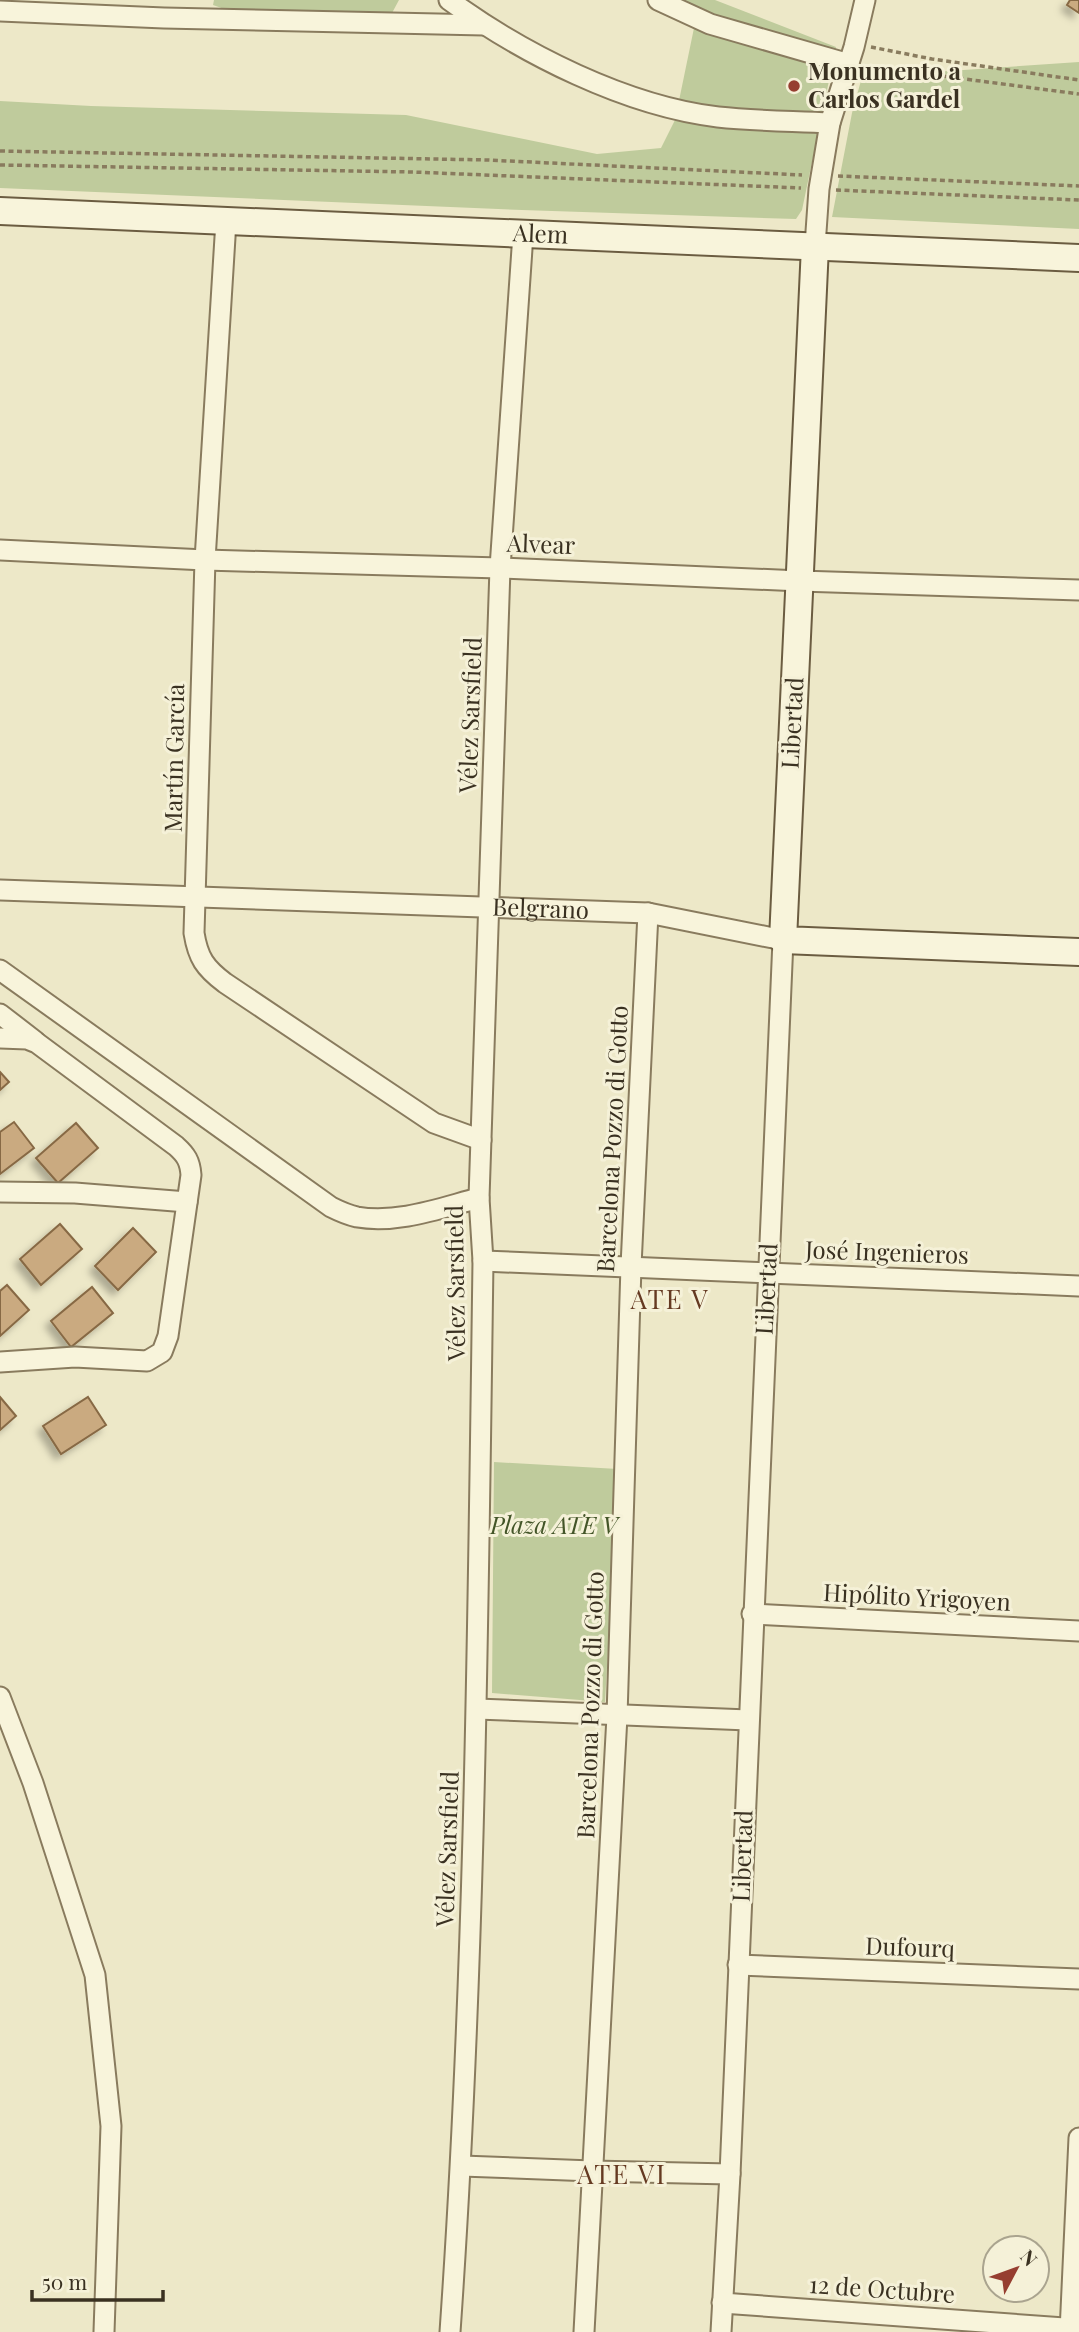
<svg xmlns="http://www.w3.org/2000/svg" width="1079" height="2332" font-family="'Playfair Display',serif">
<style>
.green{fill:#bfcb9c}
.building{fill:#caaa80;stroke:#876944;stroke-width:2;filter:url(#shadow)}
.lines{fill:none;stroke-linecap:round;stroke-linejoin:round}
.minor-casing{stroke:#897b5e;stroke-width:23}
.secondary-casing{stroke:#6b5c41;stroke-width:30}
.path{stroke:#897b5e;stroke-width:3.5;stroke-dasharray:5 3.5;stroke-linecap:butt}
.minor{stroke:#f8f4db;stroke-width:19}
.secondary{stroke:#f8f4db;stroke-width:26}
.poi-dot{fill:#963e30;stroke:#f5f1d8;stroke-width:2.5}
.labels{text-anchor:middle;stroke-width:6;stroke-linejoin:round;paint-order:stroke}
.poi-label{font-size:24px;font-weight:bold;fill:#3a3121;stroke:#f5f1d8;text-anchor:start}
.street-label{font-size:24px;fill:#3a3121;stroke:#f5f1d8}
.park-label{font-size:24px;font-style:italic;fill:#435528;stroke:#f5f1d8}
.neighbourhood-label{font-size:26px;letter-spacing:2px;fill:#653a22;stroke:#f5f1d8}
</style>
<defs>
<filter id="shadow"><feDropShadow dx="-5.5" dy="5.5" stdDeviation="3.5" flood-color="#0004"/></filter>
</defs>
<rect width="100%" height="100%" fill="#ede8c8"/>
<path class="green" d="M214,0H399L392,13L356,19L230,11L213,5Z
M654,0H715L836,47L802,210L796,219L522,210L0,188V101L91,106L406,115L597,154L661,148L675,120L694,28Z
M1079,62V229L832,217L852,113L862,77Z
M494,1462L618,1469L605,1702L492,1693Z"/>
<path class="building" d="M1070,0H1079V13L1067,5Z
M0,1072L9,1082L0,1090Z
M14,1122L34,1148L0,1174V1132Z
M76,1123L98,1148L58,1183L36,1158Z
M60,1224L82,1249L41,1285L20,1259Z
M133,1228L156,1252L118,1290L95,1266Z
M7,1285L29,1310L0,1336V1291Z
M92,1287L113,1313L71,1347L51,1321Z
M0,1397L16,1416L0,1430Z
M88,1397L106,1425L61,1454L43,1426Z"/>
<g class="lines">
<defs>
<g id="minor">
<path d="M449,0C523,54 626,106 718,117C755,121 793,121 830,123"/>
<path d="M658,0L710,24L849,64"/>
<path d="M0,11L164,18L484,25"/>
<path d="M226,221L205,560L194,933C198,958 205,968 225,983L434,1123L481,1140"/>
<path d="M815,246L819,189L830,123L854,47L865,0"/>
<path d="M0,550L205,560L500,568L800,581L1079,590"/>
<path id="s1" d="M0,890L648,913L783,940L730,2174L721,2332"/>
<path d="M0,970L331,1207C339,1211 348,1215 357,1217C398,1224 440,1208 479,1198"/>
<path d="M0,1014L35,1041"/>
<path d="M0,1038L27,1039L37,1043L176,1146C186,1155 190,1161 191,1175L168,1336L162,1352L147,1361L75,1357L0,1362"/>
<path d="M0,1192L75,1193L187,1202"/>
<path d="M483,1261L1079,1286"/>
<path d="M752,1614L1079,1631"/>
<path d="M0,1697L33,1783L95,1975L111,2126L104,2332"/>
<path d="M477,1709L748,1720"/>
<path d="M738,1965L1079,1979"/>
<path d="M462,2166L592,2171L730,2174"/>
<path d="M722,2303L1079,2329"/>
<path d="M450,2332C475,1975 478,1618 483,1261L479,1198L500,568L523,234"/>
<path d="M584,2332L617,1716L631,1266L648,913"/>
<path d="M1070,2332L1079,2138"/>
</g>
<g id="secondary">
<path id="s2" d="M0,211L1079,258"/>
<path d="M815,246L783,940L1079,952"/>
</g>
</defs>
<use href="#minor" class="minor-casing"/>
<use href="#secondary" class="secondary-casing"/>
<path class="path" d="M871,47L932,59L1079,80
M866,66L1079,94
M0,151L488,160L802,175
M0,165L413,172L801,188
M838,176L1079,186
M836,190L1079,200"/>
<use href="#minor" class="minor"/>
<use href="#secondary" class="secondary"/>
</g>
<circle class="poi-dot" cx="794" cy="86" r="7"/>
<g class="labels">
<g class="poi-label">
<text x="808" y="80">Monumento a<tspan x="808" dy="28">Carlos Gardel</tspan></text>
</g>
<g class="street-label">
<text dy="8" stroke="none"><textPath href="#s2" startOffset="541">Alem</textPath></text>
<text transform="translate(541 545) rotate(2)" y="8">Alvear</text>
<text transform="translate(471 715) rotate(-88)" y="8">Vélez Sarsfield</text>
<text transform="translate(793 723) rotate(-87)" y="8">Libertad</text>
<text transform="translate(175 758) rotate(-89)" y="8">Martín García</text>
<text dy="8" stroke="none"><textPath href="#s1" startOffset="541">Belgrano</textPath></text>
<text transform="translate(613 1139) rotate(-87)" y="8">Barcelona Pozzo di Gotto</text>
<text transform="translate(887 1253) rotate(2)" y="8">José Ingenieros</text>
<text transform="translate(456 1283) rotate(-91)" y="8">Vélez Sarsfield</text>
<text transform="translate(767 1289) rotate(-87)" y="8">Libertad</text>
<text transform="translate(917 1598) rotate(3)" y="8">Hipólito Yrigoyen</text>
<text transform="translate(591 1705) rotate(-88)" y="8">Barcelona Pozzo di Gotto</text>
<text transform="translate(448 1849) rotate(-88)" y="8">Vélez Sarsfield</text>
<text transform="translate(743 1856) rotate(-88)" y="8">Libertad</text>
<text transform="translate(910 1948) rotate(2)" y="8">Dufourq</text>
<text transform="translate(882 2290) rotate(4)" y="8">12 de Octubre</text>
</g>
<g class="park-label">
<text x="554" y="1534">Plaza ATE V</text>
</g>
<g class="neighbourhood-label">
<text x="670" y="1309">ATE V</text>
<text x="622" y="2184">ATE VI</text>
</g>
</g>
<g transform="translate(1016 2269) rotate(49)"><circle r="33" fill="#f5f1d8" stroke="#aaa48f" stroke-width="2"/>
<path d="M0-5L12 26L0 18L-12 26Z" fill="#963e30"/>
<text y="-10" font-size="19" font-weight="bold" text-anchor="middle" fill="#3a3121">N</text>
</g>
<path d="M32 2290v10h131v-10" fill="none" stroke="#3a3121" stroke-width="3.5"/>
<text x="42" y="2290" font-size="21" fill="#3a3121" stroke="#f5f1d8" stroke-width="5" paint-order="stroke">50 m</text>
</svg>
